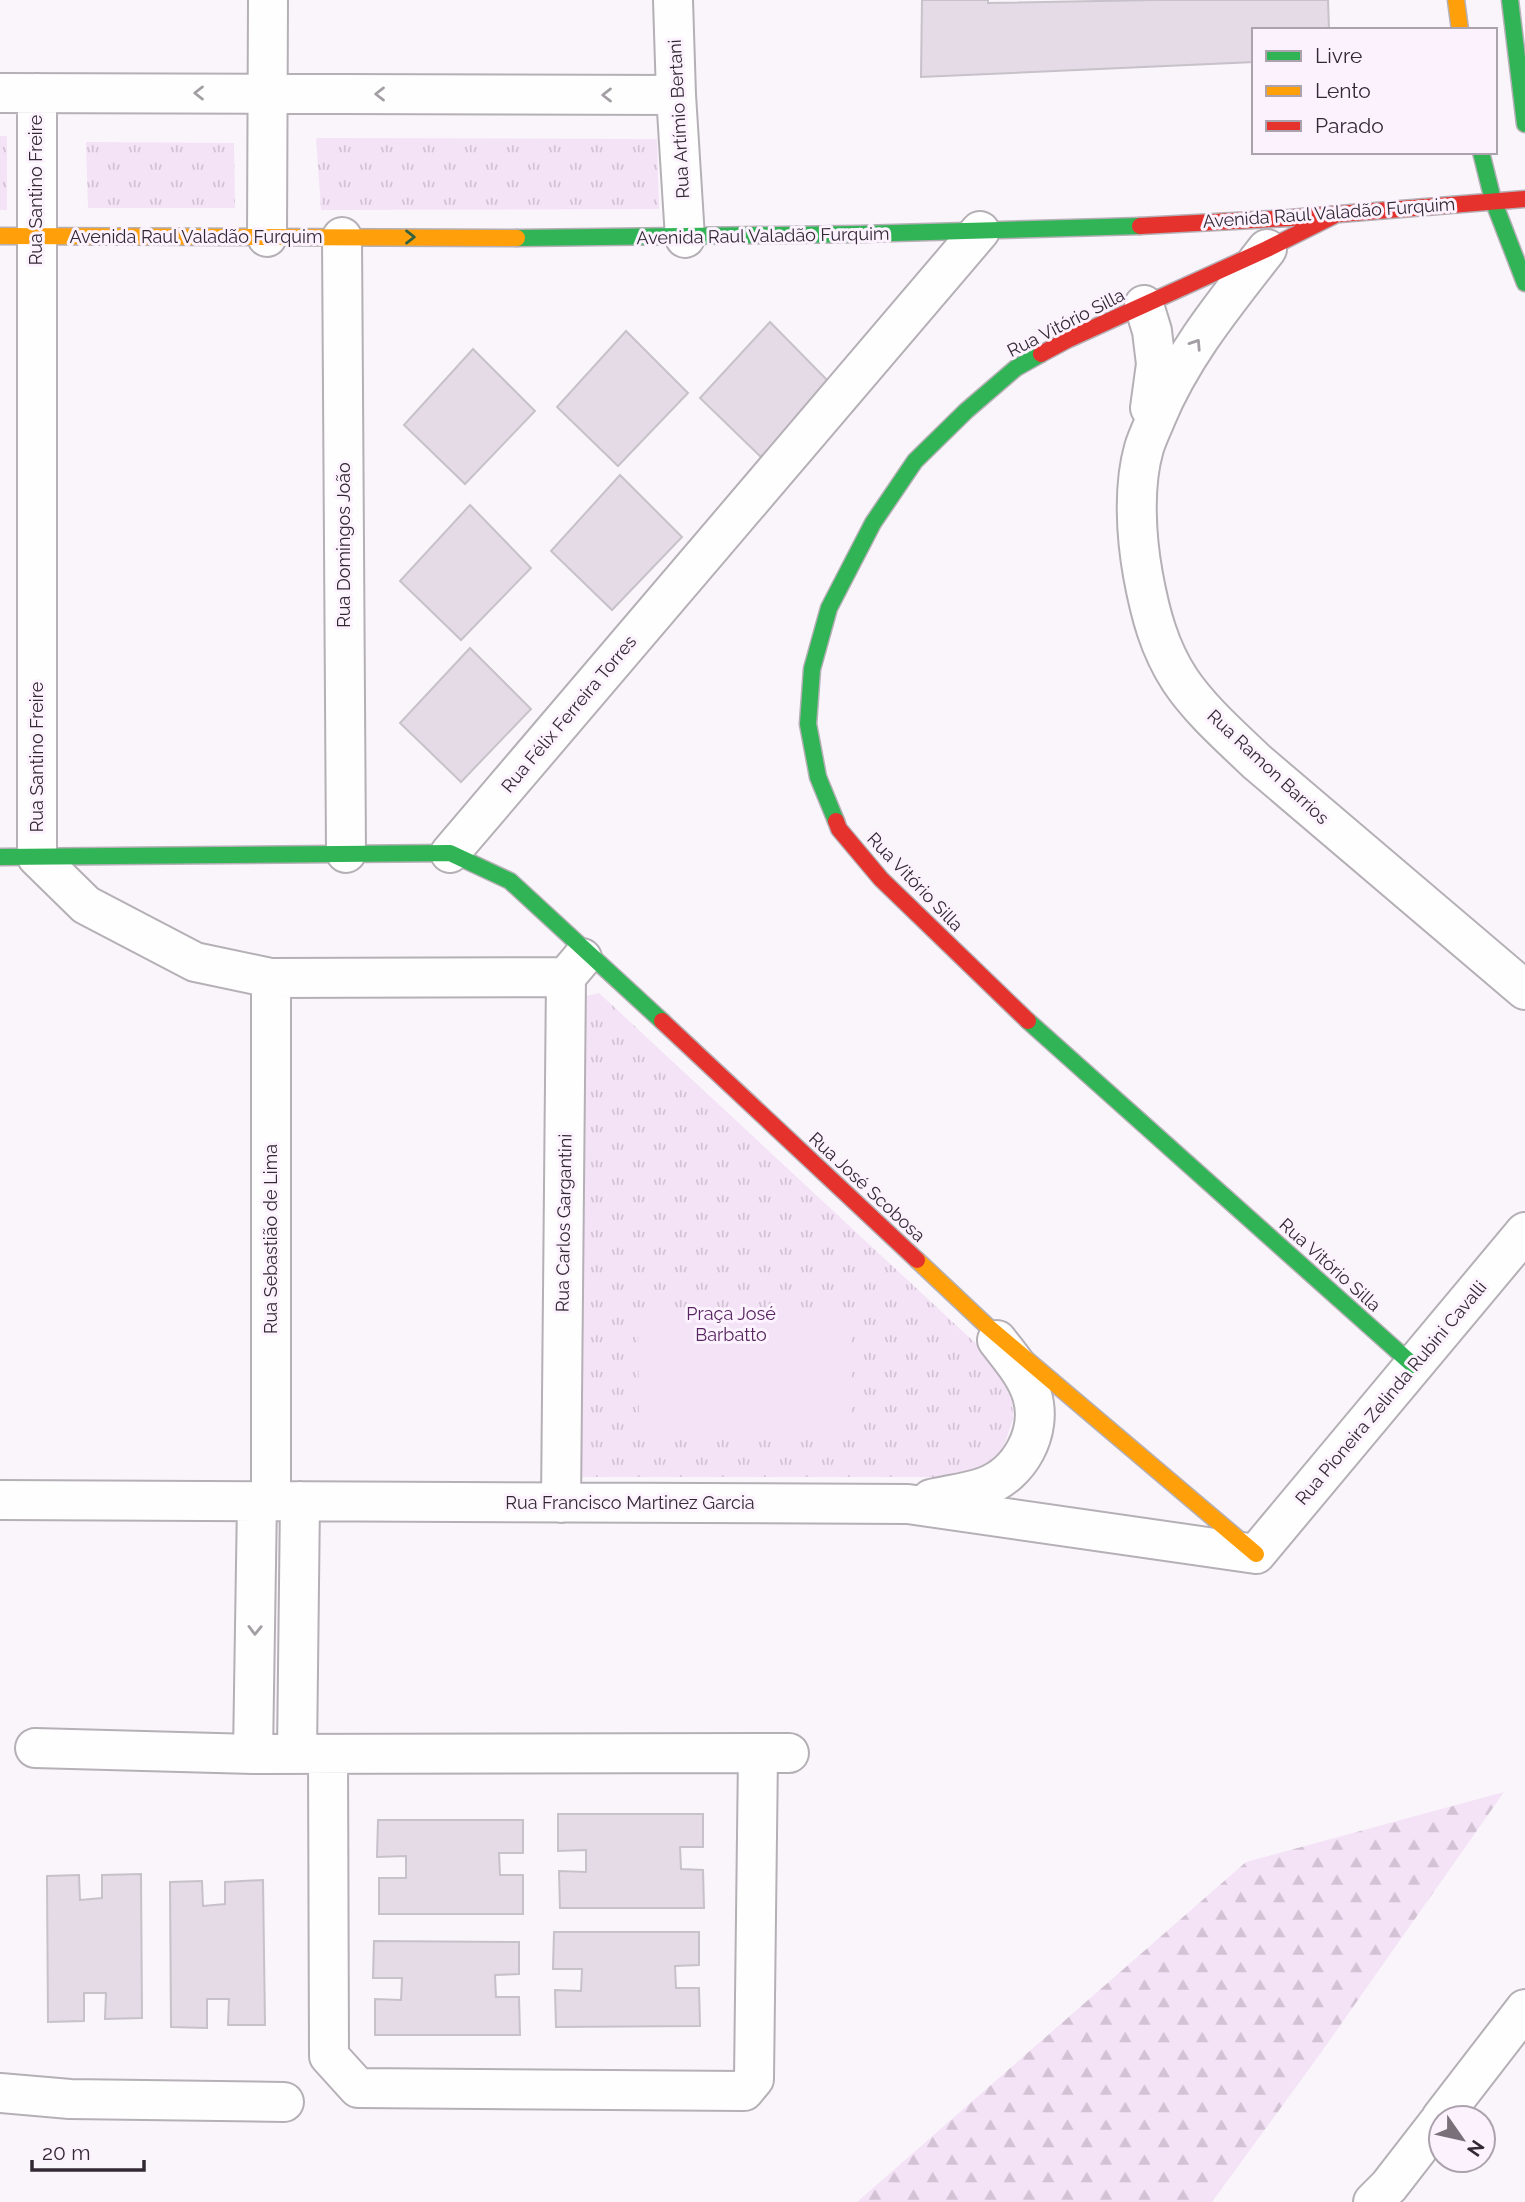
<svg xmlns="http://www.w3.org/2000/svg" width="1525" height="2202" font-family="Raleway,sans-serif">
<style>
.forest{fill:url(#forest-firs)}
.park{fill:url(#park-tufts)}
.garden{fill:#f4e2f7}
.building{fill:#e5dbe7;stroke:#c7c1c9;stroke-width:2}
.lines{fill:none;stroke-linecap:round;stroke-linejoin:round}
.street-casing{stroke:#b5afb6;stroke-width:42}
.fast-casing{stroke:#b5afb6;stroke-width:19}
.slow-casing{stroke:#b5afb6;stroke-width:19}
.jam-casing{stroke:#b5afb6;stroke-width:19}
.street{stroke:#fefefe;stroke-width:38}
.fast{stroke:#30b455;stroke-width:16}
.slow{stroke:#ff9f0a;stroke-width:16}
.jam{stroke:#e5322d;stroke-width:16}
.oneway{stroke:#a39ea4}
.oneway2{stroke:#326142}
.labels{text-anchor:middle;stroke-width:6;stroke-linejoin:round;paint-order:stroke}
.street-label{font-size:18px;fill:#332935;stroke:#fcf2fe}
.park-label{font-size:18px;fill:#582561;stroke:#fcf2fe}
</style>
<defs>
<pattern id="forest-firs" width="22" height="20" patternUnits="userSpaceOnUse" patternTransform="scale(1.75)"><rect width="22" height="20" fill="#f4e2f7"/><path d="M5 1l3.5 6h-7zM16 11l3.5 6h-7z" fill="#d2c2d4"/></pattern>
<pattern id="park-tufts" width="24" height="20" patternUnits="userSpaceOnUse" patternTransform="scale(1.75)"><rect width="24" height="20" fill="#f4e2f7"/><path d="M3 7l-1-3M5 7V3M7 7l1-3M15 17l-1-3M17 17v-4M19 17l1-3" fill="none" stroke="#d2c2d4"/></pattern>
</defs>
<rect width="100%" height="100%" fill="#faf5fb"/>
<path class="forest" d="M1504,1792L1320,2054L1212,2202H857L1246,1862Z"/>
<path class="park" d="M0,136H7V210H0Z
M316,138L657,139L659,209L321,210Z
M86,142L234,143L235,208H88Z
M599,993L986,1353L1012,1398L1013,1419L1004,1446L994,1462L976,1477H573L582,997Z"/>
<path class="garden" d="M852,1315V1430L639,1431L638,1316Z"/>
<path class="building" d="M922,0H988V3L1154,0H1328L1329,30H1254V62L921,77Z
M770,322L831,384L761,457L700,398Z
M626,331L688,393L618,466L557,407Z
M473,349L535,411L465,484L404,425Z
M620,475L682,537L612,610L551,551Z
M470,505L531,568L461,640L400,581Z
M470,648L531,709L461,782L400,723Z
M558,1814H703V1847H680L681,1869L703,1870L704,1908H560L559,1871L586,1872V1850L558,1851Z
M378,1820H523V1853H499L500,1875H523V1914H379V1878H406V1856L377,1857Z
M141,1874L142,2018L105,2019L106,1993H84V2021L48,2022L47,1876L79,1875L80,1900L102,1898V1875Z
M263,1880L265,2025H228L229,1999H207V2028L171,2027L170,1882L202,1881L203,1906L225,1904V1882Z
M554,1932H699V1965L675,1966L676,1988H699L700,2026L556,2027L555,1990L581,1991L582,1969H553Z
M374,1941L519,1942V1974L495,1975L496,1997H519L520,2035H375V1999L401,2000L402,1978H373Z"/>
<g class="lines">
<defs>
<path id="street" d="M673,0L676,95L685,238
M0,93L676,95
M37,93V857L86,905L195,962L271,978L566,977
M267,237L268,0
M342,237L346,853
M1267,249C1225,303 1182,355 1156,418C1152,428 1147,438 1144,448C1133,486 1136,536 1143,575C1150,613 1159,648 1180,680C1200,710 1231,737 1257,762L1525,990
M1144,305L1152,331L1156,364L1150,408
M450,853L980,231
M271,978V1501
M931,1499C948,1495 967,1493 984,1487C1020,1474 1043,1432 1032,1395C1026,1375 1010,1357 997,1340
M0,1500L908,1504L1256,1554L1525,1232
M561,1503L566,977L582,958
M35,1748L253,1754L789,1753
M253,1754L257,1501
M297,1754L300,1501
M328,1754L329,2056L358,2088L744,2091L754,2079L758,1754
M0,2093L70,2099L284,2102
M1441,2118L1525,2009
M1373,2202L1389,2186L1441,2119"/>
<path id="fast" d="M1510,0L1525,124
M1481,152L1493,200L1525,283
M517,238L859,234L1140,226
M836,821L818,777L808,724L812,669L829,608L873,523L915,461L966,411L1016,368L1041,354
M0,857L450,853L510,881L662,1021
M1028,1021L1413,1365"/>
<path id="slow" d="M1456,0L1460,30
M0,236L517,238
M917,1260L986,1325L1256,1554"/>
<path id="jam" d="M1140,226L1290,218L1525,199
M1041,354L1069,339L1267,249L1335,215
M836,821L839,829L881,879L1028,1021
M662,1021L917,1260"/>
</defs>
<use href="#street" class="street-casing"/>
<use href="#fast" class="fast-casing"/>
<use href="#slow" class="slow-casing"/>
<use href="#jam" class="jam-casing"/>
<use href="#street" class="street"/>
<use href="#fast" class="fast"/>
<use href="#slow" class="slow"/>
<use href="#jam" class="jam"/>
</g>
<defs><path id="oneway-chevron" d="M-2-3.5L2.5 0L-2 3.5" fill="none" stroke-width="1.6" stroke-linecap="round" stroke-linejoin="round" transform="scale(1.75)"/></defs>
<g class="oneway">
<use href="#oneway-chevron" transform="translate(199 93) rotate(-180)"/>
<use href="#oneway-chevron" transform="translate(380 94) rotate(-180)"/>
<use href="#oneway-chevron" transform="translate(607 95) rotate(-180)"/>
<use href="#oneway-chevron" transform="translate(1196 344) rotate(-57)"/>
<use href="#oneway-chevron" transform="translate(255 1630) rotate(91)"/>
</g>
<use class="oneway2" href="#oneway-chevron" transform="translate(410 237)"/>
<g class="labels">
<g class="street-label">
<text transform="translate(679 119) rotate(-93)" y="6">Rua Artímio Bertani</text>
<text transform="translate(36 190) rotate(-90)" y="6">Rua Santino Freire</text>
<text transform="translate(1329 213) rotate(-4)" y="6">Avenida Raul Valadão Furquim</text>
<text transform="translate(763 236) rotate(-1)" y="6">Avenida Raul Valadão Furquim</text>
<text x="196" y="243">Avenida Raul Valadão Furquim</text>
<text transform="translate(1066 323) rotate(-27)" y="6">Rua Vitório Silla</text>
<text transform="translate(344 545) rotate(-90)" y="6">Rua Domingos João</text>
<text transform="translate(569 714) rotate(-50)" y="6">Rua Félix Ferreira Torres</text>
<text transform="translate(37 757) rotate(-90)" y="6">Rua Santino Freire</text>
<text transform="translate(1268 767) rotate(43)" y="6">Rua Ramon Barrios</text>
<text transform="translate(915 882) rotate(46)" y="6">Rua Vitório Silla</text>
<text transform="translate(867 1187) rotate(43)" y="6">Rua José Scobosa</text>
<text transform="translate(564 1223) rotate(-89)" y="6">Rua Carlos Gargantini</text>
<text transform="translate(271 1239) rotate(-90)" y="6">Rua Sebastião de Lima</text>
<text transform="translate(1330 1265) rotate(42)" y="6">Rua Vitório Silla</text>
<text transform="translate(1391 1393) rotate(-50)" y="6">Rua Pioneira Zelinda Rubini Cavalli</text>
<text x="630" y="1509">Rua Francisco Martinez Garcia</text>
</g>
<g class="park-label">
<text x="731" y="1320">Praça José<tspan x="731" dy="21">Barbatto</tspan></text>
</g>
</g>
<rect x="1252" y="28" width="245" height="126" fill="#fcf2fe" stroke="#aca2ae" stroke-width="2"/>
<rect x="1266" y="51" width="35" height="10" fill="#30b455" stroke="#aca2ae" stroke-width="2"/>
<text x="1315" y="63" font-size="21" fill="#332935">Livre</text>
<rect x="1266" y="86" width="35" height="10" fill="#ff9f0a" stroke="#aca2ae" stroke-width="2"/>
<text x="1315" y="98" font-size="21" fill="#332935">Lento</text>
<rect x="1266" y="121" width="35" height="10" fill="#e5322d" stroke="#aca2ae" stroke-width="2"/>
<text x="1315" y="133" font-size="21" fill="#332935">Parado</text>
<g transform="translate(1462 2139) rotate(124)"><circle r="33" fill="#fcf2fe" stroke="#aca2ae" stroke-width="2"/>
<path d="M0-5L12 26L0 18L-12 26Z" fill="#79707a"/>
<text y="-10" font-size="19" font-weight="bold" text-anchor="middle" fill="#332935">N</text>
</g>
<path d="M32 2160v10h112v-10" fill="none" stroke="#332935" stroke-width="3.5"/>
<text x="42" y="2160" font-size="21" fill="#332935" stroke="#fcf2fe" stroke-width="5" paint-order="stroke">20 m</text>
</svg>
